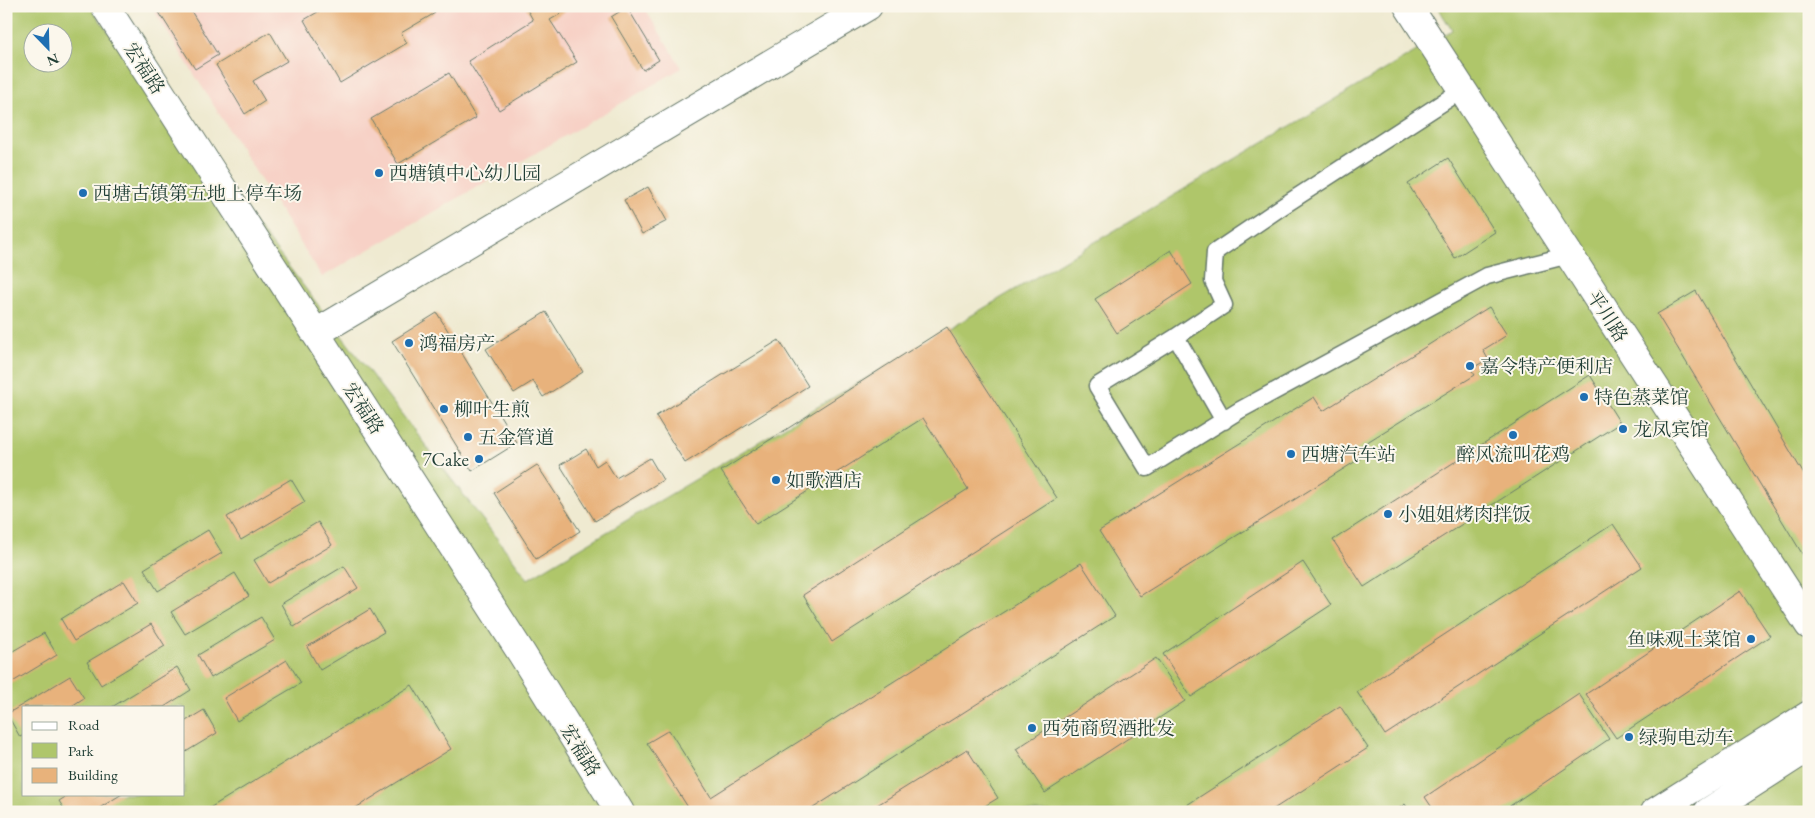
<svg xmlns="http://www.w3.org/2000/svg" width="1815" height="818" font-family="'EB Garamond','Noto Serif SC',serif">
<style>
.built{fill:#f7d1c6}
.green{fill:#afc66b;stroke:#678250;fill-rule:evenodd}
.building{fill:#e8b27b}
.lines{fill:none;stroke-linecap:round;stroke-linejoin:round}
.service-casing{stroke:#687a6b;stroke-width:19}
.minor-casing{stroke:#687a6b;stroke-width:30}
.tertiary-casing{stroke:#687a6b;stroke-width:30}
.secondary-casing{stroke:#687a6b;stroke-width:30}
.service{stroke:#fff;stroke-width:16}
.minor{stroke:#fff;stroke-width:28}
.tertiary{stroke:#fff;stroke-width:28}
.secondary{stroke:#fff;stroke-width:28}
.poi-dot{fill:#1f6fb2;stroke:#fbf7ec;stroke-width:2}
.labels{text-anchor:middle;stroke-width:4;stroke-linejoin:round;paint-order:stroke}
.street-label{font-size:19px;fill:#1f3d34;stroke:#fbf7ec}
.poi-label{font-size:19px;fill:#1f3d34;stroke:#fbf7ec;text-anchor:start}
</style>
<rect width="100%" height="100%" fill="#fbf7ec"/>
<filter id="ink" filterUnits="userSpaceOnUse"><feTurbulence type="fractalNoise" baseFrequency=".02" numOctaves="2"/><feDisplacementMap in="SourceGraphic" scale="10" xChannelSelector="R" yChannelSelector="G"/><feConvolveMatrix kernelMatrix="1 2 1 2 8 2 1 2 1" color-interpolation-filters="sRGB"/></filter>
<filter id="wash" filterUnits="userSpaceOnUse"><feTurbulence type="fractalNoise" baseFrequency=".0096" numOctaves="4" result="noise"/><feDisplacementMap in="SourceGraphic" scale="20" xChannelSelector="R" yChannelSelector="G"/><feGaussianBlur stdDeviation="1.12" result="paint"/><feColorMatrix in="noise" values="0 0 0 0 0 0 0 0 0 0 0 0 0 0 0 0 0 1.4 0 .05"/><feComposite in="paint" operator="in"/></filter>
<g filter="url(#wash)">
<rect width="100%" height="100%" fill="#efead1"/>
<path class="built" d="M151,6H643L682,68L322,277Z"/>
<path class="green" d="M6,6H89L528,579L1452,30L1437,6H1809V812H6ZM32,32H62V62H32ZM24,707H184V794H24Z"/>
<g id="blocks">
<path class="building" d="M155,6H188L218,55L195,69Z
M328,6H431L435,13L401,33L407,43L340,83L304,20Z
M525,6H574L550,20L577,62L499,110L468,61L533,20Z
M627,7L659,60L643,70L611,17Z
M270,32L287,61L253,81L265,101L245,114L216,65Z
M449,73L476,118L398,164L371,119Z
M1448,158L1495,232L1455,258L1408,184Z
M648,187L667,221L642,234L624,200Z
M1171,250L1192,284L1117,333L1095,299Z
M1696,291L1809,483V565L1657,314Z
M1489,307L1507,335L1483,350L1488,359L1471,369L1475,375L1356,449L1361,458L1140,596L1099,531L1314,397L1323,411Z
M546,312L583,372L543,397L533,381L514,393L486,349Z
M437,313L517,443L472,471L392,341Z
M947,327L1057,498L832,642L803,595L968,489L923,418L756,524L721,471Z
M779,340L808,386L685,463L656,416Z
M1590,375L1620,423L1364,587L1333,540Z
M586,449L596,466L605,460L616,478L650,458L663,480L595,521L560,465Z
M537,465L580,531L536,559L494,493Z
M291,479L305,502L241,540L227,517Z
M318,522L332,545L268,583L254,560Z
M1613,524L1642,567L1385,735L1357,692Z
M208,530L222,553L158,591L144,569Z
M1303,562L1331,605L1191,697L1163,654Z
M1081,563L1115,616L807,812H691L647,743L669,730L711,797Z
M344,566L358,588L294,627L281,604Z
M235,573L249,596L185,634L171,612Z
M124,581L138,603L74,641L61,619Z
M1740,591L1770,636L1616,738L1586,694Z
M370,609L384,632L320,670L307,647Z
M261,617L275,640L211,678L198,655Z
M151,624L165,646L101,685L87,662Z
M44,633L57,655L6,686V655Z
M1156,658L1185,701L1045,793L1016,749Z
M287,660L301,683L237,721L224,698Z
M177,667L191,690L164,707H112Z
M70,676L84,698L70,707H24V735L20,737L7,714Z
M412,685L451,749L349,812H203Z
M1579,694L1609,739L1501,812H1435L1425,797Z
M1340,706L1368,748L1269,812H1176Z
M204,710L217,733L184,753V722Z
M967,749L998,798L975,812H866Z
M70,794H122L93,812H66L59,801Z
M1405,804L1410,812H1394Z"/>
</g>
</g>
<g filter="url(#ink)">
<use href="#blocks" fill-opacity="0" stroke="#687a6b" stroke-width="1"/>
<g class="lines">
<defs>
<path id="service" d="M1176,337L1097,386L1147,468L1240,410L1487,276L1569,255
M1224,421L1176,337L1224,305L1213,281L1215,252L1280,208L1462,90"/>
<path id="minor" d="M1408,6L1809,625
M316,333L868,6"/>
<path id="tertiary" d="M105,6L522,654L620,812"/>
<path id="secondary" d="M1655,812L1809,715
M1708,812L1809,747"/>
</defs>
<use href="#service" class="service-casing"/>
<use href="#minor" class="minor-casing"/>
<use href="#tertiary" class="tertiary-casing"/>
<use href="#secondary" class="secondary-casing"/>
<use href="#service" class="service"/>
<use href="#minor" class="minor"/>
<use href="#tertiary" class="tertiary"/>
<use href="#secondary" class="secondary"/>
</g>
</g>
<g class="poi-dot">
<circle cx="379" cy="173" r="5"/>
<circle cx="83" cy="193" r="5"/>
<circle cx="409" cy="343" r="5"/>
<circle cx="1470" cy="366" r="5"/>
<circle cx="1584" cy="397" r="5"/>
<circle cx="444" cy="409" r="5"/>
<circle cx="1623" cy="429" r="5"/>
<circle cx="1513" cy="435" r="5"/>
<circle cx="468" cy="437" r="5"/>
<circle cx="1291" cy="454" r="5"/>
<circle cx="479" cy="459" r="5"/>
<circle cx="776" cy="480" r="5"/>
<circle cx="1388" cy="514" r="5"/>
<circle cx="1751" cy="639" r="5"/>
<circle cx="1032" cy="728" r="5"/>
<circle cx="1629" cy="737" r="5"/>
</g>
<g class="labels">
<g class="street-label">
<text transform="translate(145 68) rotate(57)" y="7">宏福路</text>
<text transform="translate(1608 316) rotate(57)" y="7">平川路</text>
<text transform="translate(364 408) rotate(57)" y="7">宏福路</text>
<text transform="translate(581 750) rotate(58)" y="7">宏福路</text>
</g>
<g class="poi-label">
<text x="389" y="180">西塘镇中心幼儿园</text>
<text x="93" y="200">西塘古镇第五地上停车场</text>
<text x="419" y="350">鸿福房产</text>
<text x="1480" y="373">嘉令特产便利店</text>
<text x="1594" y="404">特色蒸菜馆</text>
<text x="454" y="416">柳叶生煎</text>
<text x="1633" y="436">龙凤宾馆</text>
<text x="478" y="444">五金管道</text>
<text x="1301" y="461">西塘汽车站</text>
<text x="1513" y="461" text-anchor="middle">醉风流叫花鸡</text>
<text x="469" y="466" text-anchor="end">7Cake</text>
<text x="786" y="487">如歌酒店</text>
<text x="1398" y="521">小姐姐烤肉拌饭</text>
<text x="1741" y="646" text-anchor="end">鱼味观土菜馆</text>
<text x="1042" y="735">西苑商贸酒批发</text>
<text x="1639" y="744">绿驹电动车</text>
</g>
</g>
<rect width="1815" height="818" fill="none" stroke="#fbf7ec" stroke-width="25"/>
<rect x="22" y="706" width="162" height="90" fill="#fbf7ec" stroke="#a3ada2"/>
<rect x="32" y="722" width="25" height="8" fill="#ffffff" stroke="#a3ada2"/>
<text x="68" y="730" font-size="15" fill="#1f3d34">Road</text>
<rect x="32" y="743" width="25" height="15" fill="#afc66b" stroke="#a3ada2"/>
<text x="68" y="756" font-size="15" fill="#1f3d34">Park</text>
<rect x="32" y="768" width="25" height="15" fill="#e8b27b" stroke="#a3ada2"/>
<text x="68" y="780" font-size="15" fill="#1f3d34">Building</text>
<g transform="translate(48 48) rotate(157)"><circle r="24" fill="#fbf7ec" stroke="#a3ada2"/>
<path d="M0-4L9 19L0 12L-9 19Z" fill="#1f6fb2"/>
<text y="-8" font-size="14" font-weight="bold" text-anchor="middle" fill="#1f3d34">N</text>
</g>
</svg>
